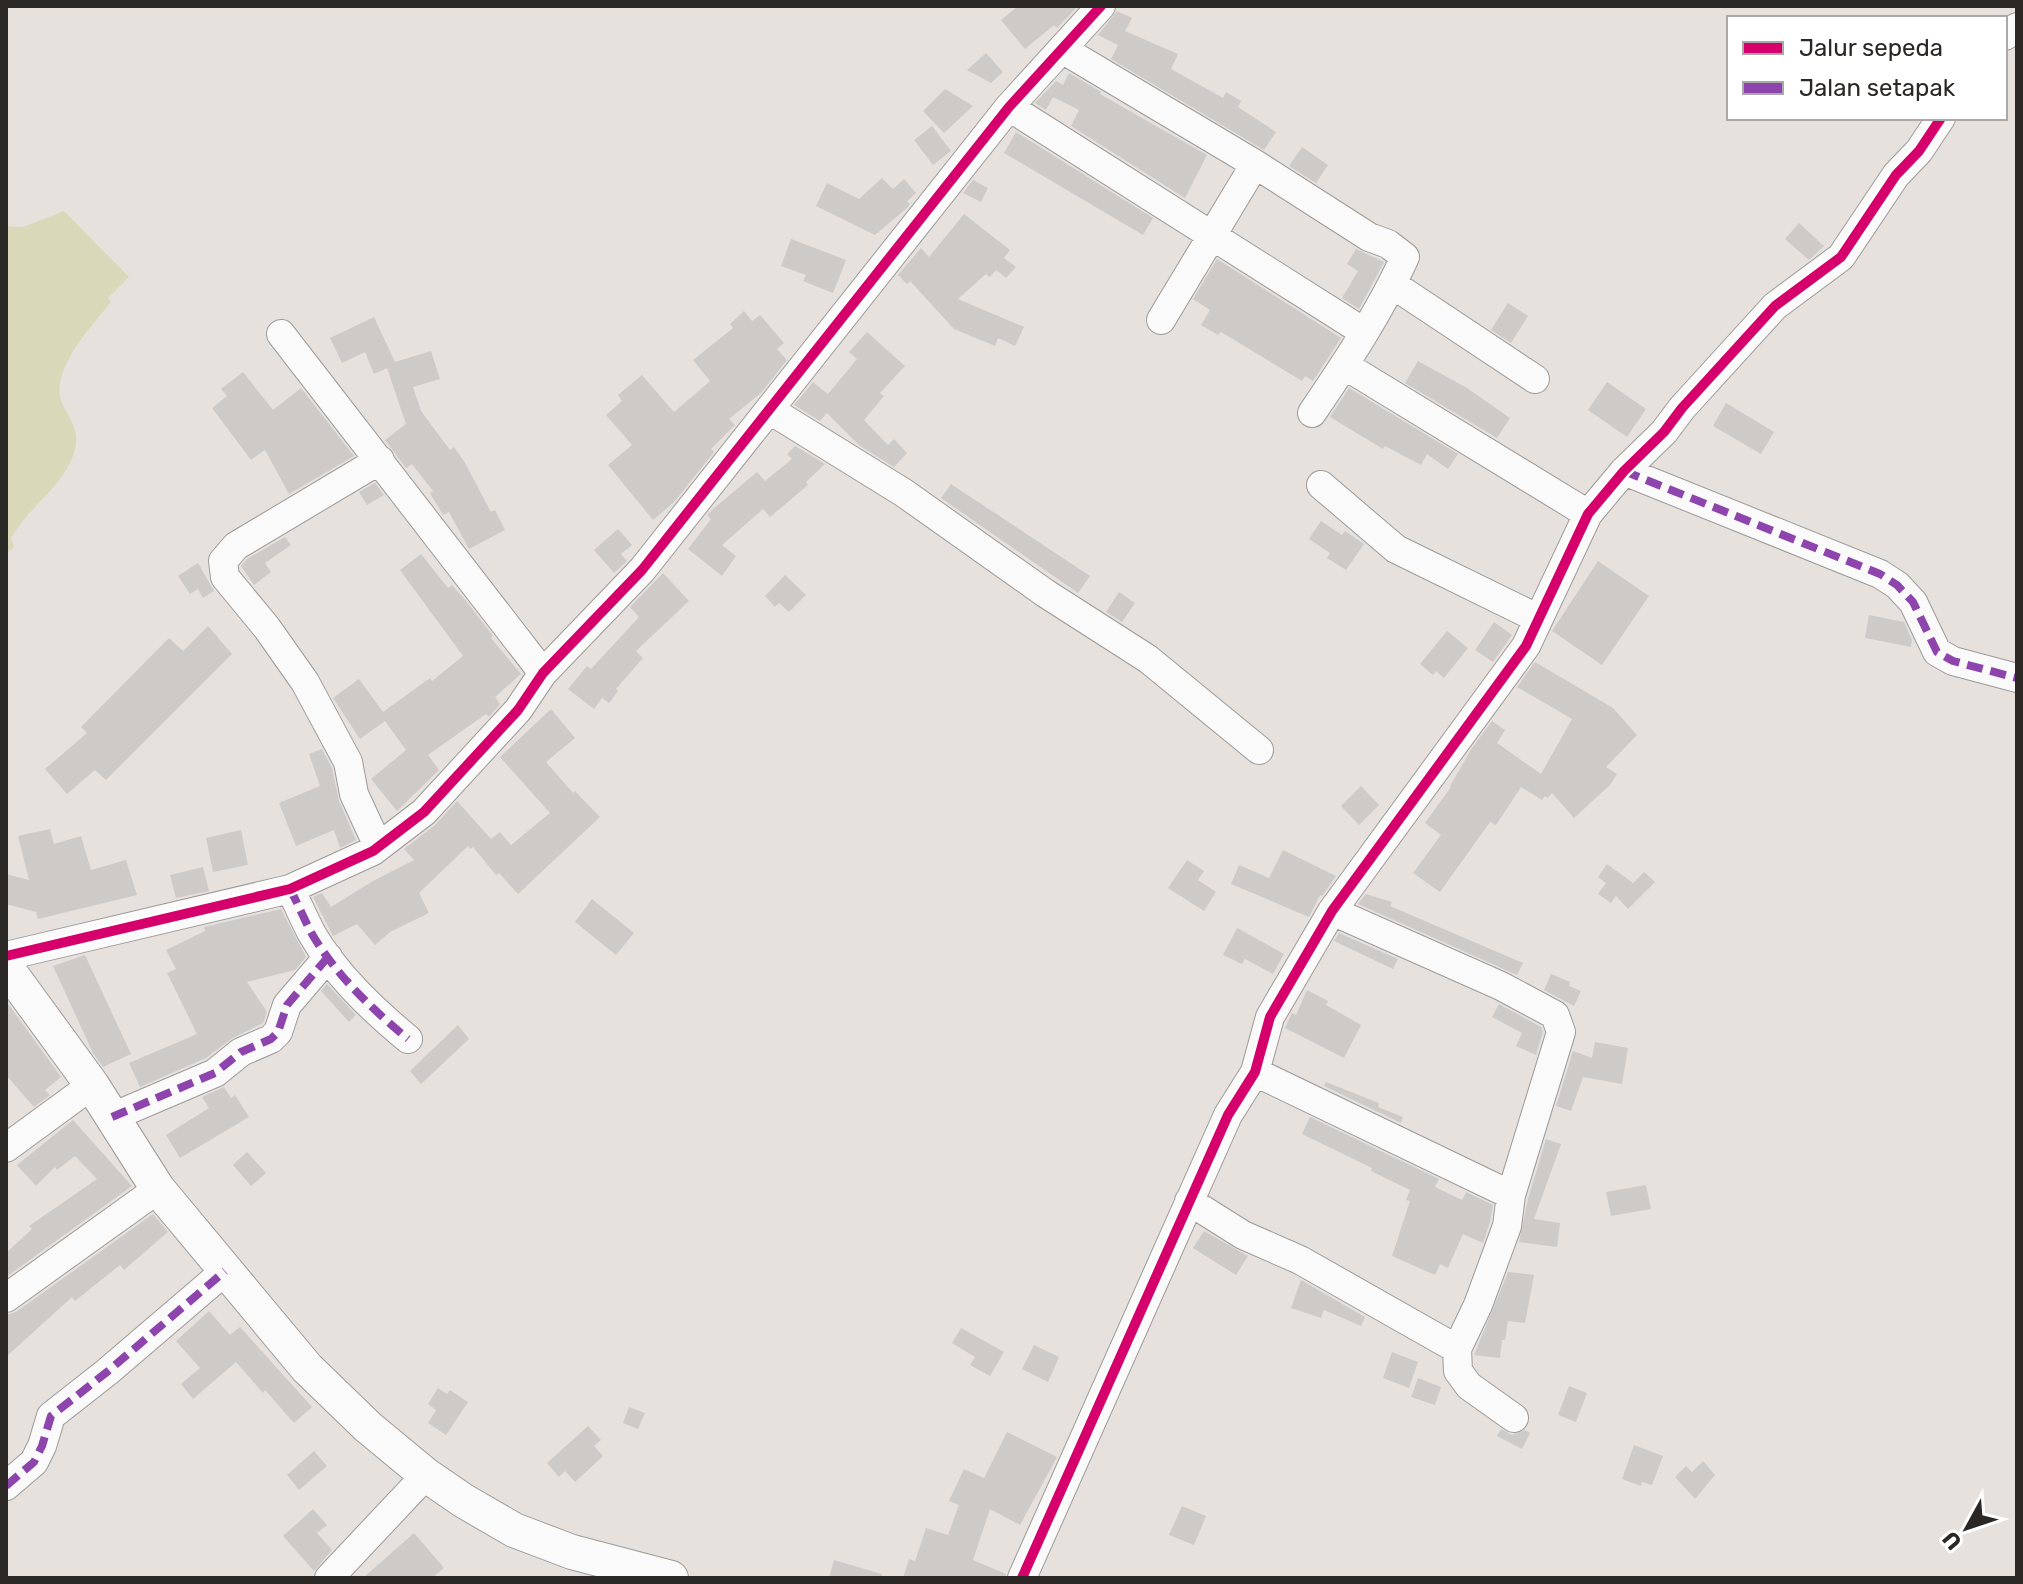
<svg xmlns="http://www.w3.org/2000/svg" width="2023" height="1584" font-family="Rubik,sans-serif">
<style>
.green{fill:#d9d9b9}
.building{fill:#cecac8}
.lines{fill:none;stroke-linecap:round;stroke-linejoin:round}
.minor-casing{stroke:#9d9a97;stroke-width:30}
.major-casing{stroke:#9d9a97;stroke-width:36}
.minor{stroke:#fbfafa;stroke-width:28}
.major{stroke:#fbfafa;stroke-width:34}
.quiet{stroke:#8e44ad;stroke-width:8;stroke-dasharray:16 8;stroke-linecap:butt}
.cycleway-casing{stroke:#fff;stroke-width:15}
.cycleway{stroke:#d6006c;stroke-width:10}
</style>
<rect width="100%" height="100%" fill="#e6e1dd"/>
<path class="green" d="M64,211L129,277L108,298L111,302C92,326 49,370 62,403C69,419 80,429 75,449C66,485 29,506 11,538L14,548L6,553V226L23,227Z"/>
<path class="building" d="M1018,6H1078L1057,28L1054,25L1025,49L1001,20Z
M1117,11L1132,18L1125,31L1178,54L1171,69L1223,98L1226,92L1241,101L1238,107L1276,132L1264,150L1111,59L1118,45L1098,35Z
M986,53L1003,72L991,83L967,70Z
M1069,73L1101,92L1100,94L1207,155L1185,198L1071,126L1079,110L1053,97L1046,110L1035,103L1056,81L1063,85Z
M945,89L973,106L944,133L923,111Z
M932,126L951,151L933,165L914,140Z
M1016,132L1153,218L1143,235L1004,153Z
M1302,147L1328,165L1316,183L1289,166Z
M882,178L893,189L904,179L916,193L907,201L910,204L907,208L875,235L816,206L827,183L859,199Z
M973,180L988,188L981,202L963,193Z
M964,214L1010,250L1004,258L1016,267L1006,278L996,270L990,277L986,274L958,299L1024,327L1015,346L998,338L995,346L954,329L910,281L907,284L898,275L921,248L929,257Z
M1799,223L1824,246L1809,260L1785,239Z
M791,239L846,260L833,293L803,281L806,275L781,266Z
M1356,249L1384,262L1359,309L1342,298L1358,271L1347,264Z
M1217,259L1341,338L1313,381L1305,376L1302,381L1221,332L1218,335L1201,325L1210,310L1193,299Z
M1508,303L1528,316L1511,343L1491,330Z
M744,311L752,321L760,315L784,343L777,349L787,360L761,393L729,419L735,425L711,449L714,452L674,502L653,520L608,465L632,445L606,415L622,401L618,395L642,375L674,412L710,381L693,360L733,328L730,324Z
M374,317L395,362L431,351L440,379L413,387L421,411L450,450L454,447L464,461L491,512L495,510L505,530L469,549L449,512L443,515L430,493L433,491L412,464L406,468L385,440L406,424L387,368L374,374L365,352L342,363L330,338Z
M867,332L905,366L880,393L884,396L864,420L888,445L894,439L907,453L894,467L859,445L827,413L820,421L794,405L813,382L828,394L857,359L849,352Z
M1418,361L1467,388L1510,418L1497,438L1405,383Z
M243,372L273,410L301,388L354,456L289,494L265,450L251,460L212,408L227,396L221,389Z
M1607,382L1646,409L1627,437L1588,410Z
M1349,388L1458,454L1448,469L1427,454L1421,465L1385,446L1383,449L1330,417Z
M1726,403L1774,432L1761,454L1713,426Z
M795,446L825,464L806,482L808,485L770,517L763,509L722,545L736,556L722,576L688,549L711,519L707,515L712,510L757,472L765,481L792,459L787,454Z
M375,483L384,495L367,505L359,492Z
M951,484L1090,576L1078,593L941,498Z
M1321,521L1342,535L1345,531L1364,544L1346,570L1327,558L1330,553L1309,539Z
M618,529L632,545L621,554L627,561L614,573L594,550Z
M285,537L291,545L265,563L271,572L254,585L241,566L247,559Z
M421,554L448,588L452,585L466,601L493,636L491,638L521,674L495,697L500,704L489,717L486,714L428,755L439,770L397,811L371,779L406,750L385,721L360,739L333,698L359,679L383,712L430,678L432,681L463,656L400,570Z
M1598,561L1649,596L1602,665L1552,631Z
M198,563L214,591L203,598L198,589L190,594L178,576Z
M663,573L689,601L636,651L643,658L616,689L618,691L609,703L602,698L594,709L568,689L587,666L591,669L639,617L630,607Z
M785,575L806,595L789,612L779,603L775,607L765,596Z
M1119,592L1135,603L1122,622L1106,612Z
M1869,615L1904,622L1912,640L1911,647L1865,638Z
M1494,622L1512,635L1493,662L1475,650Z
M208,626L232,654L106,780L95,770L67,794L45,769L87,733L81,727L169,638L183,651Z
M1447,631L1468,648L1444,678L1436,671L1433,675L1420,664Z
M1535,662L1613,708L1637,735L1606,767L1617,774L1610,785L1574,818L1552,793L1548,798L1545,796L1542,800L1521,787L1496,825L1490,822L1440,892L1413,873L1441,835L1425,823L1451,787L1450,786L1472,748L1492,721L1505,730L1497,743L1541,774L1572,719L1517,687Z
M551,709L575,738L546,762L573,793L575,791L600,817L518,894L499,873L496,875L473,847L471,849L468,846L419,893L429,913L390,932L375,945L357,924L333,936L313,897L322,893L331,907L373,881L414,860L404,849L435,825L457,801L491,839L500,832L511,845L550,813L500,757Z
M322,749L332,768L339,801L356,840L340,848L334,830L296,846L279,803L320,786L309,754Z
M1361,786L1379,805L1359,825L1341,806Z
M50,829L54,844L81,836L91,870L126,860L137,895L38,919L36,912L6,904V874L29,880L18,836Z
M241,830L248,865L213,872L206,838Z
M1283,850L1336,876L1322,896L1320,895L1309,917L1231,884L1239,865L1269,878Z
M1187,860L1204,871L1198,880L1216,892L1204,911L1168,888Z
M1607,864L1633,883L1644,872L1655,882L1628,909L1616,896L1611,903L1598,894L1606,883L1598,877Z
M203,867L209,891L176,898L170,875Z
M1366,894L1392,902L1390,906L1523,963L1517,975L1358,904Z
M592,899L634,933L616,955L575,922Z
M281,909L306,957L295,970L247,982L267,1012L263,1023L231,1039L206,1058L140,1087L129,1063L197,1034L167,973L176,969L166,950L205,931L204,927Z
M1237,928L1284,954L1273,974L1245,959L1242,964L1223,955Z
M1339,933L1398,959L1393,969L1334,941Z
M85,955L131,1054L103,1067L93,1053L53,966Z
M1551,974L1570,982L1569,986L1581,991L1574,1006L1544,990Z
M327,984L356,1015L349,1022L321,991Z
M1307,990L1328,1001L1326,1005L1361,1025L1344,1058L1285,1028L1292,1013L1296,1015Z
M6,1001L61,1077L45,1090L50,1095L34,1107L6,1075Z
M1499,1004L1541,1027L1543,1032L1536,1055L1516,1046L1522,1033L1492,1017Z
M458,1025L469,1039L421,1084L410,1071Z
M1595,1042L1628,1048L1622,1084L1583,1077L1571,1111L1556,1106L1573,1051L1592,1058Z
M1326,1082L1379,1103L1378,1107L1403,1117L1401,1123L1324,1086Z
M224,1087L231,1098L235,1095L249,1117L180,1158L166,1135L209,1108L202,1097Z
M1310,1117L1439,1179L1435,1187L1462,1200L1466,1192L1493,1205L1490,1222L1483,1243L1463,1234L1448,1268L1440,1264L1435,1275L1392,1256L1410,1201L1406,1200L1410,1190L1371,1171L1372,1168L1302,1134Z
M73,1120L132,1186L6,1277V1253L32,1229L29,1226L97,1179L75,1156L57,1170L55,1167L36,1186L17,1165Z
M1546,1139L1561,1144L1534,1219L1560,1223L1557,1247L1519,1242L1528,1199Z
M247,1152L266,1173L251,1186L233,1165Z
M1646,1185L1651,1209L1611,1216L1606,1192Z
M153,1214L168,1232L124,1270L120,1265L75,1301L72,1297L6,1357V1315L16,1312Z
M1204,1231L1248,1256L1236,1275L1193,1248Z
M1508,1272L1534,1275L1525,1323L1508,1321L1505,1340H1502L1500,1358L1474,1355Z
M1301,1280L1365,1317L1361,1326L1324,1310L1321,1318L1291,1308Z
M209,1311L230,1335L240,1327L312,1407L294,1423L265,1390L263,1393L236,1362L193,1399L181,1384L200,1368L176,1341Z
M961,1328L1004,1352L990,1376L970,1365L975,1357L952,1343Z
M1034,1345L1059,1357L1048,1382L1022,1369Z
M1392,1352L1418,1362L1409,1388L1383,1378Z
M1418,1378L1441,1387L1435,1405L1411,1397Z
M1569,1386L1587,1393L1576,1422L1558,1415Z
M438,1388L447,1394L450,1390L468,1402L446,1435L428,1423L436,1410L428,1404Z
M629,1407L645,1413L638,1429L623,1423Z
M588,1426L601,1440L594,1446L603,1456L575,1482L565,1471L559,1477L547,1463Z
M1501,1429L1512,1435L1525,1430L1530,1433L1522,1449L1497,1436Z
M1007,1432L1057,1457L1020,1525L990,1509L973,1560L1006,1574L1005,1578H903L909,1559L915,1561L926,1528L948,1535L959,1505L949,1501L964,1469L984,1478Z
M1634,1445L1663,1456L1652,1485L1642,1482L1641,1486L1622,1479Z
M314,1451L327,1466L299,1490L287,1475Z
M1703,1461L1715,1475L1695,1499L1675,1477L1686,1466L1692,1472Z
M1182,1506L1206,1516L1194,1545L1169,1535Z
M313,1509L327,1525L317,1533L332,1550L314,1571L283,1536Z
M414,1533L444,1568L432,1578H363Z
M834,1560L882,1574V1578H829Z"/>
<g class="lines">
<defs>
<path id="minor" d="M2005,36L2017,27
M1062,49L1255,164L1369,237L1388,244L1405,257C1380,312 1346,363 1312,413
M1009,107L1364,332
M1392,284L1535,379
M1161,320L1255,164
M281,334L543,673
M1344,365L1588,514
M770,410L904,493L1045,593L1148,659L1259,750
M1624,471L1880,574L1897,585L1913,602L1937,652L1953,661L2017,678
M1321,485L1396,549L1537,618
M378,846L354,794L348,762L305,682L267,628L225,577L223,561L236,546L380,460
M290,889C298,904 304,919 312,934C336,975 372,1009 408,1039
M1332,911L1501,986L1555,1015L1561,1032L1511,1195L1507,1226L1478,1305L1457,1349L1458,1371L1469,1386L1514,1418
M6,956L290,889L373,851L424,812L518,710L543,673L642,570L1009,107L1101,6
M1255,1072L1511,1195
M112,1117L215,1073L241,1052L271,1039L278,1032L287,1005L328,957
M6,1148L92,1085
M1189,1201L1243,1235L1300,1260L1457,1349
M6,1298L158,1189
M6,1486L34,1462L42,1446L51,1416L107,1372L225,1271
M329,1578L426,1475
M1022,1578L1228,1115L1255,1072L1270,1017L1332,911L1526,646L1588,514L1624,471L1664,432L1682,408L1775,306L1841,257L1896,175L1919,151L1941,118"/>
<path id="major" d="M6,967L92,1085L158,1189L307,1368L368,1427L426,1475L464,1501L514,1530L572,1552L671,1578"/>
</defs>
<use href="#minor" class="minor-casing"/>
<use href="#major" class="major-casing"/>
<use href="#minor" class="minor"/>
<use href="#major" class="major"/>
<path class="quiet" d="M1624,471L1880,574L1897,585L1913,602L1937,652L1953,661L2017,678
M290,889C298,904 304,919 312,934C336,975 372,1009 408,1039
M112,1117L215,1073L241,1052L271,1039L278,1032L287,1005L328,957
M6,1486L34,1462L42,1446L51,1416L107,1372L225,1271"/>
<defs>
<path id="cycleway" d="M6,956L290,889L373,851L424,812L518,710L543,673L642,570L1009,107L1101,6
M1022,1578L1228,1115L1255,1072L1270,1017L1332,911L1526,646L1588,514L1624,471L1664,432L1682,408L1775,306L1841,257L1896,175L1919,151L1941,118"/>
</defs>
<use href="#cycleway" class="cycleway-casing"/>
<use href="#cycleway" class="cycleway"/>
</g>
<rect width="2023" height="1584" fill="none" stroke="#2b2725" stroke-width="16"/>
<rect x="1727" y="16" width="280" height="104" fill="#ffffff" stroke="#aaa9a8" stroke-width="2"/>
<rect x="1743" y="42" width="40" height="12" fill="#d6006c" stroke="#aaa9a8" stroke-width="2"/>
<text x="1799" y="56" font-size="24" fill="#2b2725">Jalur sepeda</text>
<rect x="1743" y="82" width="40" height="12" fill="#8e44ad" stroke="#aaa9a8" stroke-width="2"/>
<text x="1799" y="96" font-size="24" fill="#2b2725">Jalan setapak</text>
<g transform="translate(1967 1528) rotate(230)" stroke="#ffffff" stroke-width="6" paint-order="stroke">
<path d="M0-6L14 30L0 20L-14 30Z" fill="#2b2725"/>
<text y="-12" font-size="22" font-weight="bold" text-anchor="middle" fill="#2b2725">U</text>
</g>
</svg>
